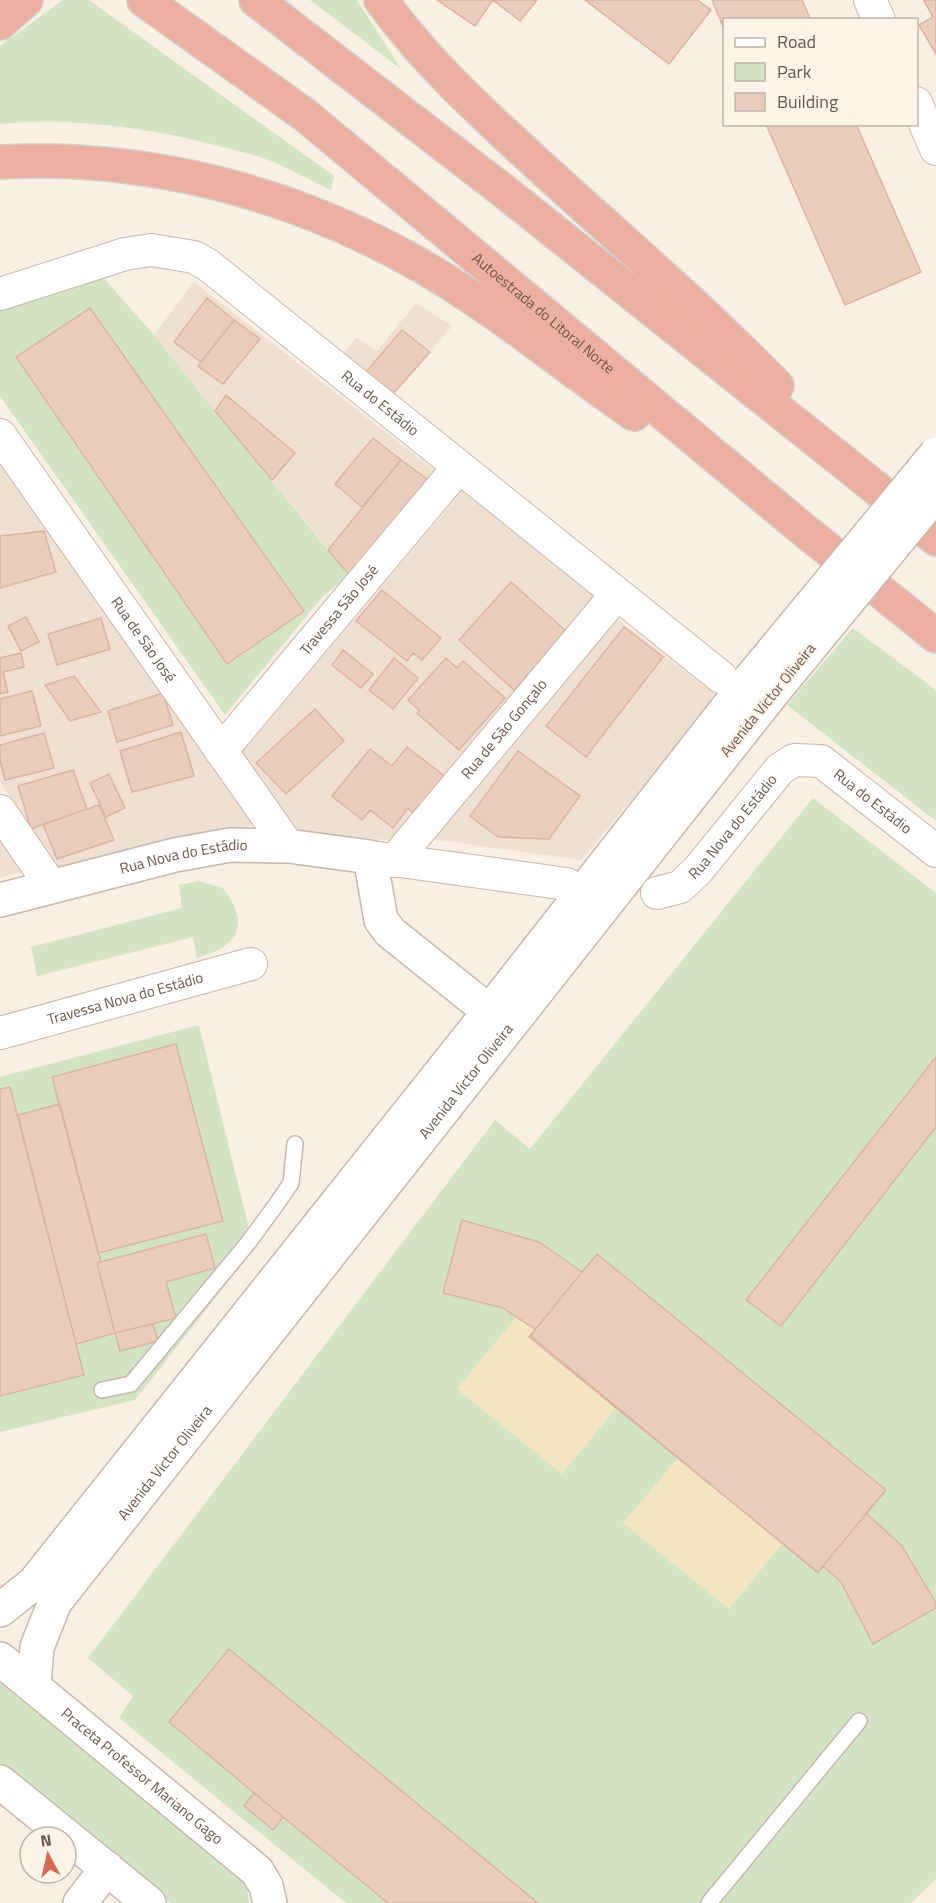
<svg xmlns="http://www.w3.org/2000/svg" width="936" height="1903" font-family="'Titillium Web',sans-serif">
<style>
.residential{fill:#efe0d2}
.green{fill:#d3e4c4;fill-rule:evenodd}
.sand{fill:#f4e6c2}
.building{fill:#ebcdbe;stroke:#dbb4a1;stroke-width:1.5}
.lines{fill:none;stroke-linecap:round;stroke-linejoin:round}
.service-casing{stroke:#c8b6ab;stroke-width:18}
.minor-casing{stroke:#c8b6ab;stroke-width:34}
.tertiary-casing{stroke:#c8b6ab;stroke-width:36}
.motorway-casing{stroke:#d6d0cd;stroke-width:36}
.service{stroke:#fff;stroke-width:15}
.minor{stroke:#fff;stroke-width:32}
.tertiary{stroke:#fff;stroke-width:33}
.motorway{stroke:#ebb0a1;stroke-width:33}
.tertiary-bridge-casing{stroke:#c8b6ab;stroke-width:36;stroke-linecap:butt}
.tertiary-bridge{stroke:#fff;stroke-width:33}
.labels{text-anchor:middle;stroke-width:4.5;stroke-linejoin:round;paint-order:stroke}
.street-label{font-size:15px;fill:#6d564c;stroke:#fcf3e9}
</style>
<rect width="100%" height="100%" fill="#f9efe3"/>
<path class="residential" d="M194,282L434,470L350,576L154,335Z
M416,303L452,326L394,393L343,355L356,337L377,351Z
M0,456L258,824L56,868L0,782Z
M463,490L598,597L397,841L293,832L239,756Z
M616,618L718,696L581,860L430,839Z
M0,836L23,872L0,878Z"/>
<path class="green" d="M63,0H89L334,176L331,190C308,179 284,165 260,157C178,133 86,115 0,124V46Z
M310,0H357L401,69Z
M100,274L154,335L349,576L323,596L225,715L0,396V308ZM90,308L227,663L16,358Z
M853,628L936,690V821L787,705Z
M813,798L936,893V1879L911,1903H346L119,1718L133,1696L88,1658L495,1120L530,1149Z
M198,881L223,888C251,925 239,946 197,958L193,937L37,976L31,947L182,908L179,885Z
M199,1025L254,1249L135,1400L0,1432V1077Z
M0,1676L246,1878L249,1903H170L0,1765Z"/>
<path class="sand" d="M517,1316L535,1329L617,1407L562,1474L457,1389Z
M678,1458L782,1544L729,1609L623,1523Z"/>
<path class="building" d="M437,0H493L475,26Z
M493,0H537L520,21Z
M585,0H697L711,10L669,64Z
M712,0H802L811,20H724V29Z
M926,0H936V54L919,25L933,17L924,1Z
M766,124H856L921,272L845,305Z
M207,298L234,320L201,362L174,342Z
M90,308L304,611L227,664L16,357Z
M234,320L260,339L223,384L198,366Z
M402,330L430,352L394,393L366,372Z
M226,395L295,453L272,480L215,411Z
M373,438L401,460L362,507L335,484Z
M401,460L427,479L350,576L328,550Z
M44,531L56,572L0,588V536Z
M511,582L567,632L514,690L459,640Z
M382,590L441,638L422,660L413,653L407,661L356,621Z
M26,617L39,642L21,651L8,626Z
M101,618L110,649L57,665L48,634Z
M624,627L663,657L586,757L546,726Z
M343,650L373,674L361,688L332,665Z
M21,653L24,667L3,672L8,692L0,694V658Z
M394,658L418,678L393,709L369,690Z
M446,658L457,668L463,661L505,698L459,750L417,713L420,711L408,700Z
M74,676L101,712L70,721L45,685Z
M32,691L41,726L0,736V699Z
M163,693L173,725L117,742L108,711Z
M315,709L344,741L286,794L256,763Z
M181,732L194,776L132,792L120,751Z
M44,733L54,768L5,780L0,761V745Z
M407,747L448,779L418,817L408,808L393,828L370,810L362,820L332,796L370,749L392,766Z
M518,751L580,796L549,839L498,837L470,816Z
M73,770L87,809L31,829L18,786Z
M109,774L125,808L106,817L90,783Z
M99,805L114,840L57,859L43,824Z
M176,1044L223,1221L98,1253L52,1077Z
M936,1057V1127L781,1326L746,1300Z
M10,1087L84,1375L0,1396V1089Z
M60,1104L101,1262L97,1263L115,1333L76,1344L18,1115Z
M462,1220L539,1242L582,1272L597,1254L886,1490L866,1513L902,1546L936,1603V1608L873,1644L841,1582L823,1566L818,1573L531,1336L535,1329L503,1308L443,1293Z
M206,1234L215,1268L166,1282L176,1318L115,1333L97,1263Z
M597,1254L886,1490L818,1572L529,1337Z
M153,1324L158,1341L120,1351L115,1333Z
M229,1649L538,1903H388L283,1817L169,1722Z
M254,1793L283,1817L273,1830L244,1806Z"/>
<g class="lines">
<defs>
<path id="service" d="M102,1390L131,1384L248,1243L276,1205L291,1183L295,1144
M709,1903L859,1721"/>
<g id="minor">
<path d="M870,0L879,20"/>
<path d="M916,103L936,149"/>
<path id="s1" d="M0,294L125,254L151,250L194,257L208,265L721,677"/>
<path id="s2" d="M0,435L288,846"/>
<path id="s3" d="M221,751L458,468"/>
<path d="M0,811L51,886"/>
<path d="M378,858L567,884"/>
<path id="s4" d="M394,861L616,595"/>
<path id="s5" d="M657,893L680,887L698,870L780,769L794,760L821,761L936,851"/>
<path id="s6" d="M0,1033L251,964"/>
</g>
<g id="tertiary">
<path id="s7" d="M0,900L175,855L230,845L288,846L370,857L381,920L390,932L506,1025"/>
<path d="M0,1610L34,1583L489,1012L750,679"/>
<path id="s8" d="M0,1659L257,1871L266,1886L270,1903"/>
<path id="s9" d="M34,1687L37,1647L55,1602L770,696"/>
<path d="M0,1782L149,1903"/>
<path d="M80,1903L107,1868"/>
</g>
<g id="motorway">
<path id="s10" d="M144,0L305,115L799,526L936,636"/>
<path d="M256,0L510,196L876,488L936,539"/>
<path d="M381,0C424,60 478,109 532,159C614,234 699,306 777,386"/>
<path d="M0,23L26,0"/>
<path d="M0,162C146,154 291,192 418,264C494,307 562,365 634,414"/>
</g>
</defs>
<use href="#service" class="service-casing"/>
<use href="#minor" class="minor-casing"/>
<use href="#tertiary" class="tertiary-casing"/>
<use href="#motorway" class="motorway-casing"/>
<use href="#service" class="service"/>
<use href="#minor" class="minor"/>
<use href="#tertiary" class="tertiary"/>
<use href="#motorway" class="motorway"/>
<defs>
<path id="tertiary-bridge" d="M750,679L936,454
M770,696L936,494"/>
</defs>
<use href="#tertiary-bridge" class="tertiary-bridge-casing"/>
<use href="#tertiary-bridge" class="tertiary-bridge"/>
</g>
<g class="labels">
<g class="street-label">
<text dy="5" stroke="none"><textPath href="#s10" startOffset="508">Autoestrada do Litoral Norte</textPath></text>
<text dy="5" stroke="none"><textPath href="#s1" startOffset="438">Rua do Estádio</textPath></text>
<text dy="5" stroke="none"><textPath href="#s3" startOffset="184">Travessa São José</textPath></text>
<text dy="5" stroke="none"><textPath href="#s2" startOffset="250">Rua de São José</textPath></text>
<text transform="translate(768 700) rotate(-51)" y="5">Avenida Victor Oliveira</text>
<text dy="5" stroke="none"><textPath href="#s4" startOffset="172">Rua de São Gonçalo</textPath></text>
<text dy="5" stroke="none"><textPath href="#s5" startOffset="288">Rua do Estádio</textPath></text>
<text dy="5" stroke="none"><textPath href="#s5" startOffset="104">Rua Nova do Estádio</textPath></text>
<text dy="5" stroke="none"><textPath href="#s7" startOffset="189">Rua Nova do Estádio</textPath></text>
<text dy="5" stroke="none"><textPath href="#s6" startOffset="130">Travessa Nova do Estádio</textPath></text>
<text dy="5" stroke="none"><textPath href="#s9" startOffset="752">Avenida Victor Oliveira</textPath></text>
<text dy="5" stroke="none"><textPath href="#s9" startOffset="266">Avenida Victor Oliveira</textPath></text>
<text dy="5" stroke="none"><textPath href="#s8" startOffset="184">Praceta Professor Mariano Gago</textPath></text>
</g>
</g>
<rect x="723" y="18" width="195" height="108" fill="#fcf3e9" stroke="#c3b4aa" stroke-width="1.5"/>
<rect x="735" y="38" width="30" height="9" fill="#ffffff" stroke="#c3b4aa" stroke-width="1.5"/>
<text x="777" y="48" font-size="18" fill="#6d564c">Road</text>
<rect x="735" y="63" width="30" height="18" fill="#d3e4c4" stroke="#c3b4aa" stroke-width="1.5"/>
<text x="777" y="78" font-size="18" fill="#6d564c">Park</text>
<rect x="735" y="93" width="30" height="18" fill="#ebcdbe" stroke="#c3b4aa" stroke-width="1.5"/>
<text x="777" y="108" font-size="18" fill="#6d564c">Building</text>
<g transform="translate(48 1855) rotate(352)"><circle r="28" fill="#fcf3e9" stroke="#c3b4aa" stroke-width="1.5"/>
<path d="M0-4.5L10 22L0 15L-10 22Z" fill="#d46c57"/>
<text y="-9" font-size="16" font-weight="bold" text-anchor="middle" fill="#6d564c">N</text>
</g>
</svg>
